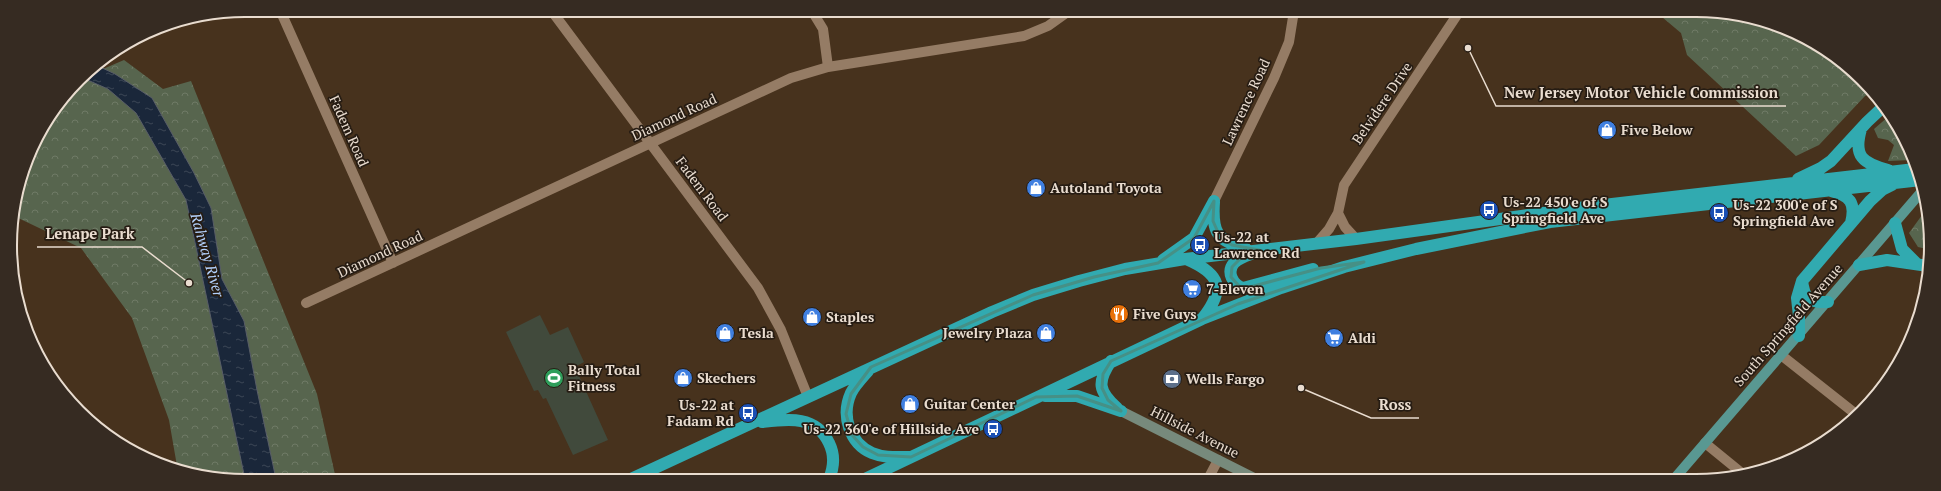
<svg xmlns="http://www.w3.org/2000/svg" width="1941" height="491" font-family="'PT Serif',serif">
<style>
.forest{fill:url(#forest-crowns)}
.pitch{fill:#414a3c}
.water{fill:url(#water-ripples);stroke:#585d67}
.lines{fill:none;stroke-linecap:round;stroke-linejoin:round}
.street{stroke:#957c65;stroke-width:10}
.secondary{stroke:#778a7c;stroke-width:10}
.primary{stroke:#599892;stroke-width:10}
.highway{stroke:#31aab0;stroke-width:12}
.marked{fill:none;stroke:#469086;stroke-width:3;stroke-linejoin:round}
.labels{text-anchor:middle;stroke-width:3.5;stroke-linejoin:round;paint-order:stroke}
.street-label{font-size:14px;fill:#e9dccf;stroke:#261c13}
.poi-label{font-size:14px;font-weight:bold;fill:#e9dccf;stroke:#261c13;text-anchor:start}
.water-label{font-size:15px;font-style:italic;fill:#b3d1fd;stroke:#261c13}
.rim{fill:none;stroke:#e9dccf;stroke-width:2}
.leader{fill:none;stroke:#e9dccf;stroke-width:1.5}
.callout-dot{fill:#e9dccf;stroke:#261c13;stroke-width:1.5}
.callout-label{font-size:15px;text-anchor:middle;font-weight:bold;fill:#e9dccf;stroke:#261c13;stroke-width:3.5;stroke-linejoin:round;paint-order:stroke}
</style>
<defs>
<pattern id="forest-crowns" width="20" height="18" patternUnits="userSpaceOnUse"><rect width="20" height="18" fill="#57654e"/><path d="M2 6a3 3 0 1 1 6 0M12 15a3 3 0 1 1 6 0" fill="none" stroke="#6f7a66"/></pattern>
<pattern id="water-ripples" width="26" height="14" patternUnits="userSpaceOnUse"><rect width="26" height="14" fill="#1a273a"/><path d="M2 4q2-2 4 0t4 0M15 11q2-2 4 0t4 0" fill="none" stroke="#3b4655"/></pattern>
</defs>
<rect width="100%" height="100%" fill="#47321d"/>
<path class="forest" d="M1656,12H1726L1813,42L1872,93L1865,96L1819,145L1796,156L1687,55L1681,33Z
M124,60L163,89L191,81L317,394L336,479H215L177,466L169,420L132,318L81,248L14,216L34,141L90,69H103Z
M1889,116L1911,160L1888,161L1894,145L1888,140L1878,138L1874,129Z
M1925,211L1927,249L1918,247L1909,233Z"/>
<path class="pitch" d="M540,315L550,335L568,327L584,362L575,367L608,440L573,455L546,398L543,399L538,390L534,391L506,332Z"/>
<path class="water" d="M96,65L115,74L152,98L194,173L211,208L222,279L244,321L257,390L276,479H245L186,200L136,113L108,89L83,78L90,69Z"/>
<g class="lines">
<path class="street" d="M280,10L393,263
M551,10L758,288L781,330L808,397
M812,11L823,29L828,67
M1214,201L1274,78L1289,42L1294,11
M1338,213L1345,227L1356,239
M1316,244L1329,229L1338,213L1344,185L1459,12
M306,303L791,78L828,67L1024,36L1048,26L1069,11
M1781,355L1857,415
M1705,443L1743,474
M1208,479L1218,460"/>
<path class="secondary" d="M1121,411L1256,479"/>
<path class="primary" d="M1674,479L1923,190"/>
<path class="highway" d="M1861,129C1853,157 1863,163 1888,170
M1798,179L1821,168L1831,161L1867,122L1884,106
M1831,191C1850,196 1856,202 1851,223
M1214,202C1212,232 1216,240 1246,249
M1895,223L1902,249L1916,263
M1251,254C1245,256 1239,258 1234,263C1226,272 1233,285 1243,288L1313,269
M1186,259C1221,274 1226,289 1202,319
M1163,260L1194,238L1214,201
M1859,265L1887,260L1928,266
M1802,281C1805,301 1809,302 1828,302
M1799,336V316L1797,298L1802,281L1870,201L1882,190L1892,185
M1111,361C1097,382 1098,391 1117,408
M868,371C862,378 855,385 851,393C841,415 849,443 872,453C884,458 896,457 909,457
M1045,396H1077L1121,411
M762,422C788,419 816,415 829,443C835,455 834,467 829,479
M631,479L992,312L1033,295L1079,281L1125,269L1185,259L1356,239L1586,207L1915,169
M865,479L1202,319L1281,288L1344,267L1416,249L1550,222L1921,180"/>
</g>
<path class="marked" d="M1214,201L1213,221L1220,237L1232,245L1259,250L1240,259L1232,267L1231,277L1240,287H1250L1321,268L1364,262L1238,304L1111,361L1103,374L1102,388L1108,400L1121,411L1077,396L1036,397L911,457L878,455L863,447L852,435L846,414L851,394L871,367L1033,295L1094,277L1158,263L1194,238Z"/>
<defs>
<symbol id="shop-disc" viewBox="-11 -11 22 22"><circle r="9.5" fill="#3f7fe0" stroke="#261c13"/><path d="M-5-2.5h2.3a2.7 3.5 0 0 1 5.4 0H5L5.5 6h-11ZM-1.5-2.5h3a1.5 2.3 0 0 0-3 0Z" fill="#fff"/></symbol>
<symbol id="bus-disc" viewBox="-11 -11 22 22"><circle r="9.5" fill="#1a4fb4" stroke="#261c13"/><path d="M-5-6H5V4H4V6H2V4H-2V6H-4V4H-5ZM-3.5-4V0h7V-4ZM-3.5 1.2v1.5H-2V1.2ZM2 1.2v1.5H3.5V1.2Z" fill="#fff"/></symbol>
<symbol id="supermarket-disc" viewBox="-11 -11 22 22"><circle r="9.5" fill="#3f7fe0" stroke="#261c13"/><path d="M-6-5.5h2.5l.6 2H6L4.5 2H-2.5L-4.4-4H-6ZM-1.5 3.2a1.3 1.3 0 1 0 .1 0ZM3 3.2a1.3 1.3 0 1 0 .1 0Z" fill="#fff"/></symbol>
<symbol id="restaurant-disc" viewBox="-11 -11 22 22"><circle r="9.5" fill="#e8710a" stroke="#261c13"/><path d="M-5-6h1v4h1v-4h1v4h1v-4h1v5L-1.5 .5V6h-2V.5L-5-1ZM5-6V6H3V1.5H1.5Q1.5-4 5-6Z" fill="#fff"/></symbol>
<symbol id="stadium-disc" viewBox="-11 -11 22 22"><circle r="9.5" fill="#2e9e5b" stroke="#261c13"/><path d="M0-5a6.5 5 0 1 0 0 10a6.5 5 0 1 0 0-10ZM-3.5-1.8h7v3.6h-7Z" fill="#fff"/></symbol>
<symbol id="bank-disc" viewBox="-11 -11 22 22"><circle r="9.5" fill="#5c6f8a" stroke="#261c13"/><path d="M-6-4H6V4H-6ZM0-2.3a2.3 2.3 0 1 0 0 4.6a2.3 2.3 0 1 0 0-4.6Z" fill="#fff"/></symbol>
</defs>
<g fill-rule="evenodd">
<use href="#shop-disc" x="1596" y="119" width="22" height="22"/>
<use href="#shop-disc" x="1025" y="177" width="22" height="22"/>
<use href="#bus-disc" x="1478" y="199" width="22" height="22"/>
<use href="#bus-disc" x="1708" y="202" width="22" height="22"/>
<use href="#bus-disc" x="1189" y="234" width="22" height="22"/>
<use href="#supermarket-disc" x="1181" y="278" width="22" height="22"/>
<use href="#restaurant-disc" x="1108" y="303" width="22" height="22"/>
<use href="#shop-disc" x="801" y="306" width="22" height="22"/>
<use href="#shop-disc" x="714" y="322" width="22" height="22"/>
<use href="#shop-disc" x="1035" y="322" width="22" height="22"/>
<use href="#supermarket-disc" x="1323" y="327" width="22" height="22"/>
<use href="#stadium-disc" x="543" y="367" width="22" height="22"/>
<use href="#shop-disc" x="672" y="367" width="22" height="22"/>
<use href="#bank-disc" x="1161" y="368" width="22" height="22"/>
<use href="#shop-disc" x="899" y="393" width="22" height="22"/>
<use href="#bus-disc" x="737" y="402" width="22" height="22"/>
<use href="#bus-disc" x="982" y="418" width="22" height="22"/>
</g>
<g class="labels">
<g class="street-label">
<text transform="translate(1246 102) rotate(-65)" y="5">Lawrence Road</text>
<text transform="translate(1382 103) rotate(-56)" y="5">Belvidere Drive</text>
<text transform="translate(674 117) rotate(-25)" y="5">Diamond Road</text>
<text transform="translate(349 131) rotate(66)" y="5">Fadem Road</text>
<text transform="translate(702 189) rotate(53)" y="5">Fadem Road</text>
<text transform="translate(380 254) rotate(-25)" y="5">Diamond Road</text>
<text transform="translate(1788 325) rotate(-49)" y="5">South Springfield Avenue</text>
<text transform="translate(1195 432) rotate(27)" y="5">Hillside Avenue</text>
</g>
<g class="poi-label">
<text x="1621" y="135">Five Below</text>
<text x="1050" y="193">Autoland Toyota</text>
<text x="1503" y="207">Us-22 450'e of S<tspan x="1503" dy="16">Springfield Ave</tspan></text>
<text x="1733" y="210">Us-22 300'e of S<tspan x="1733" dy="16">Springfield Ave</tspan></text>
<text x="1214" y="242">Us-22 at<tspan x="1214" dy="16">Lawrence Rd</tspan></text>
<text x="1206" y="294">7-Eleven</text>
<text x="1133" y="319">Five Guys</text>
<text x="826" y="322">Staples</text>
<text x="739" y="338">Tesla</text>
<text x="1032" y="338" text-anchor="end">Jewelry Plaza</text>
<text x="1348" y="343">Aldi</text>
<text x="568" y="375">Bally Total<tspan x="568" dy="16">Fitness</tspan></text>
<text x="697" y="383">Skechers</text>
<text x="1186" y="384">Wells Fargo</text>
<text x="924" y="409">Guitar Center</text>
<text x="734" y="410" text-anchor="end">Us-22 at<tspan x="734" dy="16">Fadam Rd</tspan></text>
<text x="979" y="434" text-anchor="end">Us-22 360'e of Hillside Ave</text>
</g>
<g class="water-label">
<text transform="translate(207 255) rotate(74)" y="5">Rahway River</text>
</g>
</g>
<path d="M0 0H1941V491H0ZM245 17H1696A228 228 0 0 1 1924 245V246A228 228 0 0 1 1696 474H245A228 228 0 0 1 17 246V245A228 228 0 0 1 245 17Z" fill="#362b22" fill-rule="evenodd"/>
<path class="rim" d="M245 17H1696A228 228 0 0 1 1924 245V246A228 228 0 0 1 1696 474H245A228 228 0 0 1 17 246V245A228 228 0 0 1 245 17Z"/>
<path class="leader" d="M1468 48L1496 106H1786M189 283L142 247H37M1301 388L1371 418H1419"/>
<g class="callout-dot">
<circle cx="1468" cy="48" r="4"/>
<circle cx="189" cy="283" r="4"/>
<circle cx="1301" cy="388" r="4"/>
</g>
<g class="callout-label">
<text x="1641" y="98">New Jersey Motor Vehicle Commission</text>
<text x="90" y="239">Lenape Park</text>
<text x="1395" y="410">Ross</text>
</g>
</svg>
